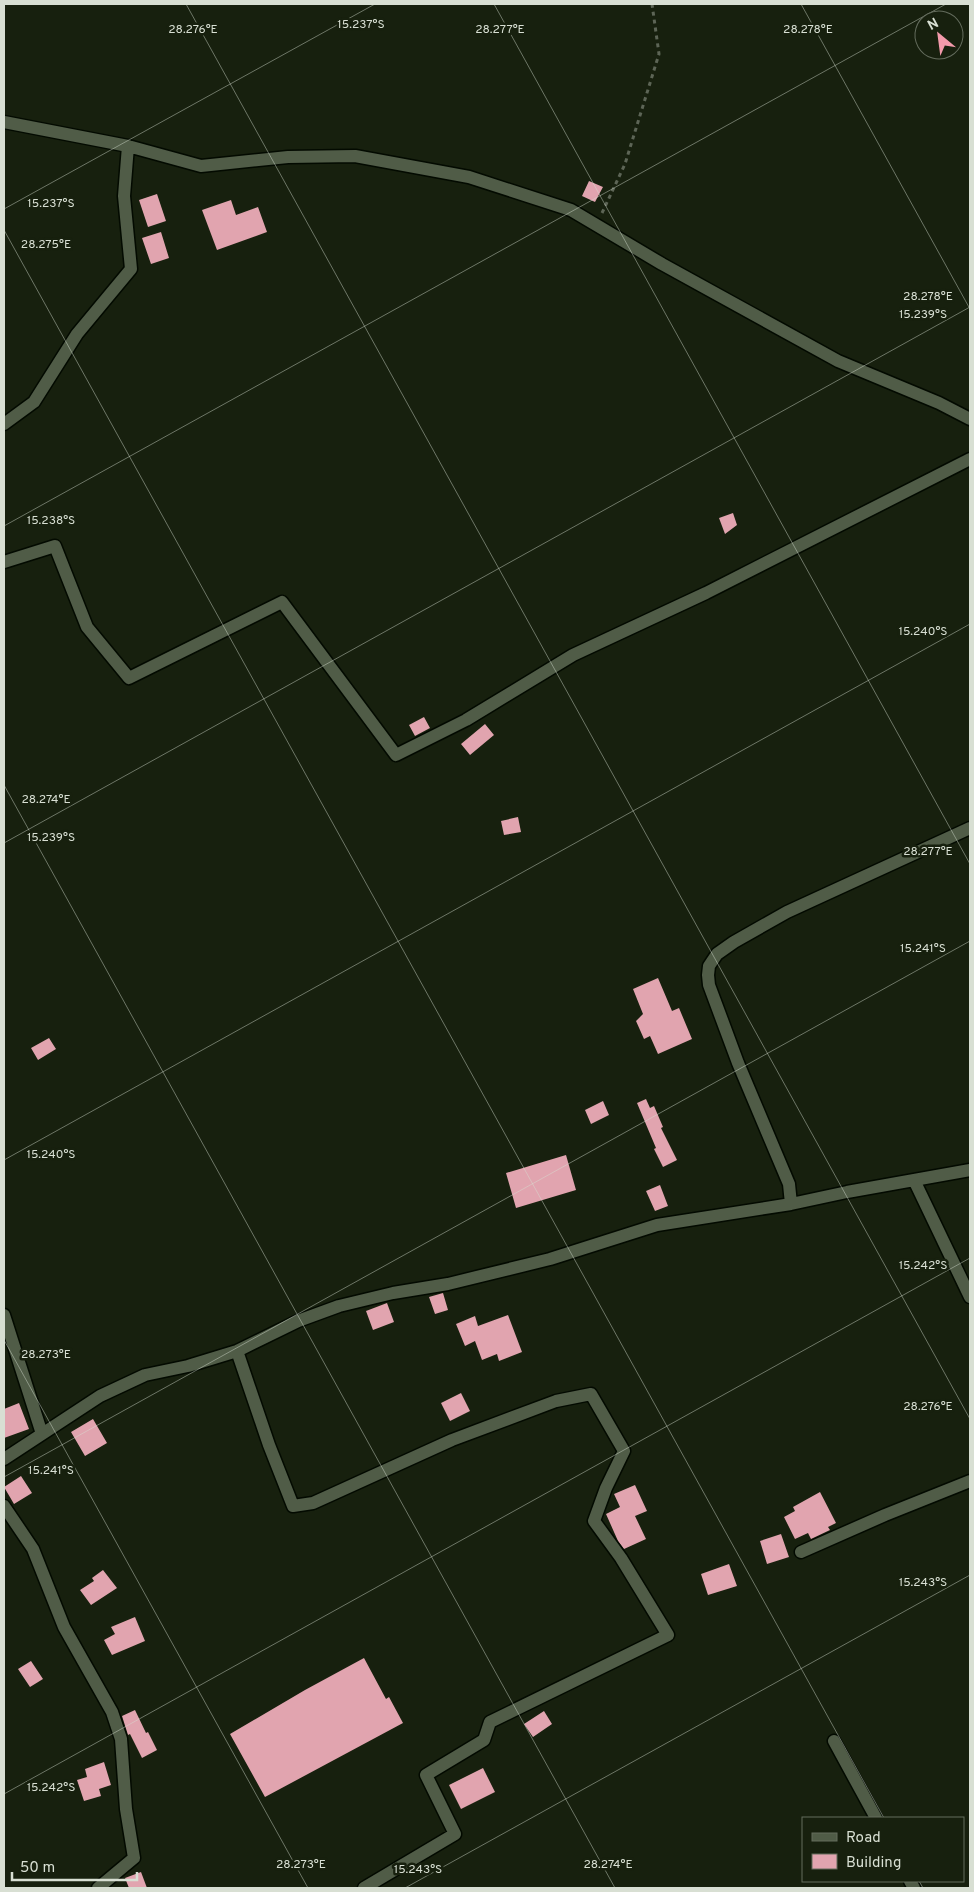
<svg xmlns="http://www.w3.org/2000/svg" width="974" height="1892" font-family="Overpass,sans-serif">
<style>
.building{fill:#e1a4af}
.lines{fill:none;stroke-linecap:round;stroke-linejoin:round}
.street-casing{stroke:#030a00;stroke-width:15}
.path{stroke:#5d6556;stroke-width:3;stroke-dasharray:4 4;stroke-linecap:butt}
.street{stroke:#505c47;stroke-width:12}
.ticks{fill:none;stroke:#d8dfd3;stroke-width:1;stroke-opacity:0.45}
.ticks-label{font-size:12px;text-anchor:middle;fill:#d8dfd3;stroke:#17200e;stroke-width:5;stroke-linejoin:round;paint-order:stroke}
</style>
<rect width="100%" height="100%" fill="#17200e"/>
<path class="building" d="M589,181L603,187L595,202L582,196Z
M157,194L166,221L148,227L139,200Z
M231,200L236,215L258,207L267,232L217,250L202,210Z
M161,232L169,258L151,264L142,238Z
M733,513L737,525L725,534L719,518Z
M424,717L430,728L415,736L409,725Z
M485,724L494,735L470,755L461,744Z
M518,817L521,832L504,835L501,821Z
M658,978L672,1011L679,1008L692,1039L658,1054L650,1036L644,1039L636,1021L643,1014L633,989Z
M49,1038L56,1049L38,1060L31,1048Z
M646,1099L650,1108L654,1106L663,1127L661,1128L677,1160L663,1167L654,1149L656,1148L637,1103Z
M603,1101L609,1115L591,1124L585,1110Z
M566,1155L576,1190L516,1208L506,1173Z
M660,1185L668,1206L655,1211L646,1191Z
M443,1293L448,1310L435,1314L429,1297Z
M387,1303L394,1322L373,1330L366,1311Z
M508,1315L522,1352L499,1361L497,1354L482,1360L475,1341L465,1346L456,1324L475,1316L478,1326Z
M461,1393L470,1411L450,1421L441,1403Z
M19,1403L29,1429L4,1438V1409Z
M93,1419L107,1443L85,1456L71,1432Z
M21,1476L32,1493L14,1504L4,1487Z
M635,1485L647,1511L635,1516L646,1539L624,1549L618,1541L606,1514L620,1507L614,1494Z
M820,1492L836,1523L828,1527L830,1530L811,1539L808,1533L795,1539L784,1517L795,1511L793,1507Z
M781,1534L789,1557L767,1564L760,1541Z
M729,1564L737,1586L708,1595L701,1574Z
M103,1570L117,1588L91,1605L80,1590L94,1581L92,1578Z
M135,1617L145,1641L112,1655L104,1640L115,1634L111,1627Z
M364,1658L386,1699L389,1697L403,1723L265,1797L230,1734L305,1690Z
M31,1661L43,1679L30,1687L18,1669Z
M135,1710L146,1733L148,1732L157,1750L142,1758L130,1734L128,1735L122,1716Z
M544,1711L552,1724L533,1737L524,1724Z
M104,1762L111,1785L99,1789L101,1796L84,1801L77,1780L87,1777L85,1769Z
M483,1768L495,1792L461,1809L449,1785Z
M141,1872L147,1888H129L125,1878Z"/>
<g class="lines">
<defs>
<path id="street" d="M4,122L128,146L201,166L288,157L355,156L469,177L571,210L662,264L838,361L939,403L970,419
M4,424L34,402L77,334L131,269L124,196L128,146
M4,562L55,546L87,627L129,678L282,602L396,755L466,720L573,655L706,593L970,459
M914,1180L970,1297
M791,1204L789,1184L738,1063L709,985L708,975L709,966L717,954L734,942L787,912L970,828
M4,1315L42,1434
M237,1351L269,1445L293,1506L313,1503L452,1440L556,1401L591,1394L624,1451L606,1488L594,1521L621,1558L668,1635L490,1722L484,1740L426,1775L455,1834L364,1888
M4,1459L100,1396L145,1375L188,1366L237,1351L298,1321L339,1306L393,1293L448,1284L550,1259L657,1225L791,1204L847,1192L970,1170
M4,1506L33,1549L64,1627L112,1712L121,1739L126,1809L134,1858L98,1888
M801,1552L885,1515L970,1481
M834,1741L876,1818
M910,1881L914,1888"/>
</defs>
<use href="#street" class="street-casing"/>
<path class="path" d="M602,213L625,164L659,54L652,4"/>
<use href="#street" class="street"/>
</g>
<path class="ticks" d="M186,4L970,1419M494,4L970,864M801,4L970,309M4,209L375,4M4,230L884,1818M4,526L946,4M4,785L615,1888M4,843L970,307M4,1160L970,624M4,1340L308,1888M4,1477L970,941M4,1794L970,1258M919,1881L923,1888M405,1888L970,1575"/>
<g class="ticks-label">
<text x="361" y="28">15.237°S</text>
<text x="193" y="33">28.276°E</text>
<text x="500" y="33">28.277°E</text>
<text x="808" y="33">28.278°E</text>
<text x="51" y="207">15.237°S</text>
<text x="46" y="248">28.275°E</text>
<text x="928" y="300">28.278°E</text>
<text x="923" y="318">15.239°S</text>
<text x="51" y="524">15.238°S</text>
<text x="923" y="635">15.240°S</text>
<text x="46" y="803">28.274°E</text>
<text x="51" y="841">15.239°S</text>
<text x="928" y="855">28.277°E</text>
<text x="923" y="952">15.241°S</text>
<text x="51" y="1158">15.240°S</text>
<text x="923" y="1269">15.242°S</text>
<text x="46" y="1358">28.273°E</text>
<text x="928" y="1410">28.276°E</text>
<text x="51" y="1474">15.241°S</text>
<text x="923" y="1586">15.243°S</text>
<text x="51" y="1791">15.242°S</text>
<text x="301" y="1868">28.273°E</text>
<text x="608" y="1868">28.274°E</text>
<text x="418" y="1873">15.243°S</text>
</g>
<rect width="974" height="1892" fill="none" stroke="#d8dfd3" stroke-width="10"/>
<rect x="802" y="1817" width="162" height="65" fill="#17200e" stroke="#646c5d"/>
<rect x="812" y="1833" width="25" height="8" fill="#505c47" stroke="#646c5d"/>
<text x="846" y="1842" font-size="15" fill="#d8dfd3">Road</text>
<rect x="812" y="1854" width="25" height="15" fill="#e1a4af" stroke="#646c5d"/>
<text x="846" y="1867" font-size="15" fill="#d8dfd3">Building</text>
<g transform="translate(939 35) rotate(331)"><circle r="24" fill="#17200e" stroke="#646c5d"/>
<path d="M0-4L9 19L0 12L-9 19Z" fill="#f39aab"/>
<text y="-8" font-size="14" font-weight="bold" text-anchor="middle" fill="#d8dfd3">N</text>
</g>
<path d="M12 1872v8h125v-8" fill="none" stroke="#d8dfd3" stroke-width="2.5"/>
<text x="20" y="1872" font-size="15" fill="#d8dfd3" stroke="#17200e" stroke-width="4" paint-order="stroke">50 m</text>
</svg>
